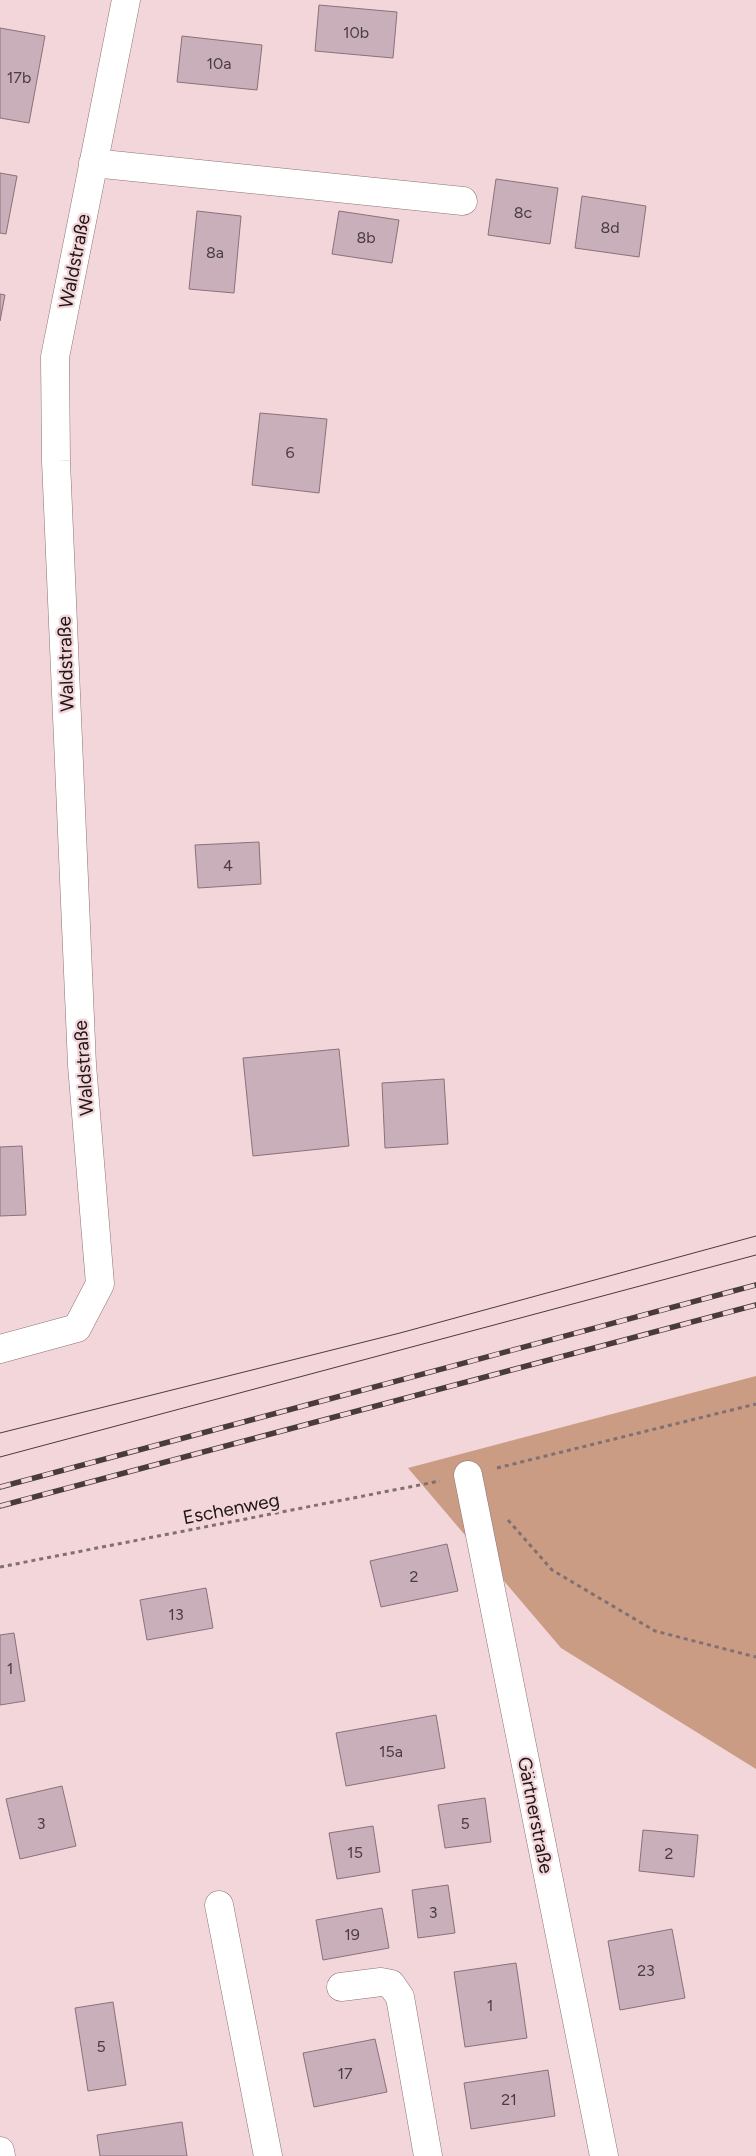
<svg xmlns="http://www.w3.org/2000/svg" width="756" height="2156" font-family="Figtree,sans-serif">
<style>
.forest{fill:#c99c83}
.building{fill:#c8afb9;stroke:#89717b}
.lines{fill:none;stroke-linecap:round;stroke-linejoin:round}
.minor-casing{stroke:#8c7275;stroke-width:29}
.path{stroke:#826f71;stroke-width:3;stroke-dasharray:4 4;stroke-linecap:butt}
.minor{stroke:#fff;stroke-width:28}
.tram{stroke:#493b3c;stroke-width:1}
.rail-casing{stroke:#493b3c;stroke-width:5.5}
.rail{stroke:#f3d6d9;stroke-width:4;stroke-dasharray:11;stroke-linecap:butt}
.labels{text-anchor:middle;stroke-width:4.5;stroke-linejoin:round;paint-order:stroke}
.number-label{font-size:16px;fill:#4a3c40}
.street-label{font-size:19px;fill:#201617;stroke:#f3d6d9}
</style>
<rect width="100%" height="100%" fill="#f3d6d9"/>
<path class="forest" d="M756,1376V1769L561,1648L408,1468Z"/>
<path class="building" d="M319,5L397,12L393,58L315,51Z
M0,28L45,36L29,123L0,118Z
M182,36L262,45L257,90L177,82Z
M0,173L17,176L6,234L0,233Z
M496,179L558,188L550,244L488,235Z
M582,196L646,206L639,257L575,248Z
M197,211L241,216L234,293L189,289Z
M339,211L399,220L392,263L332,254Z
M0,294L5,295L0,321Z
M260,413L327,419L319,493L252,485Z
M259,842L261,884L198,888L195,845Z
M339,1049L349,1146L253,1156L243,1058Z
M444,1079L448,1144L385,1148L382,1083Z
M22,1146L26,1215L0,1216V1147Z
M447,1544L458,1591L381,1607L370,1561Z
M206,1588L213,1628L147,1640L140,1600Z
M14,1633L25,1701L0,1705V1635Z
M436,1715L445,1768L346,1786L336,1733Z
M62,1786L76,1846L20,1859L6,1799Z
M485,1798L491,1842L445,1848L438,1805Z
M373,1826L380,1872L337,1879L329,1833Z
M643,1830L698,1835L694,1877L639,1871Z
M448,1885L455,1933L418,1938L412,1890Z
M382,1908L389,1948L323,1960L316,1920Z
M672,1929L685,1998L620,2010L608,1941Z
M516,1963L527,2038L465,2047L454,1972Z
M113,2002L126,2085L88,2091L75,2008Z
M375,2039L387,2092L314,2107L303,2053Z
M548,2070L555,2116L471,2129L464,2083Z
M182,2122L187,2156H100L97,2135Z"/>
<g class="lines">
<defs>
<path id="minor" d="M93,163L463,201
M0,1349L77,1328L100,1284L82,1065L56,461L55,357L126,0
M468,1475L604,2156
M219,1905L268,2156
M341,1987L381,1982L391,1984L400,1997L428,2156
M0,2151L1,2156"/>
</defs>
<use href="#minor" class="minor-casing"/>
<path class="path" d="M497,1468L756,1404
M508,1520L552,1570L655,1631L756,1657
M0,1567L440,1481"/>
<use href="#minor" class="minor"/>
<path class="tram" d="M0,1433L400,1333L756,1236
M0,1457L756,1255"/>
<defs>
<path id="rail" d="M0,1487L756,1285
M0,1506L756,1305"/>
</defs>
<use href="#rail" class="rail-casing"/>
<use href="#rail" class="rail"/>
</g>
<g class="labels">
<g class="number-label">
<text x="356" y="38">10b</text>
<text x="219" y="69">10a</text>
<text x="19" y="83">17b</text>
<text x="523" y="218">8c</text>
<text x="610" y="233">8d</text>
<text x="366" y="243">8b</text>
<text x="215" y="258">8a</text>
<text x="290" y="458">6</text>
<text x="228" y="871">4</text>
<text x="414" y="1582">2</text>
<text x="176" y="1620">13</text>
<text x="10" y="1674">1</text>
<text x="391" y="1757">15a</text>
<text x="41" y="1829">3</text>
<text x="465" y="1829">5</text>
<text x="355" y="1858">15</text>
<text x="669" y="1859">2</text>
<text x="433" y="1918">3</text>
<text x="352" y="1940">19</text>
<text x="646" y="1976">23</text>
<text x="490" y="2011">1</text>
<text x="101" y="2052">5</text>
<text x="345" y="2079">17</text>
<text x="509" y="2105">21</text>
</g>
<g class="street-label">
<text transform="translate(74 261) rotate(-79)" y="7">Waldstraße</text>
<text transform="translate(65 664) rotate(-92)" y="7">Waldstraße</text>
<text transform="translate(83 1068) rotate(-94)" y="7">Waldstraße</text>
<text transform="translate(231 1508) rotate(-11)" y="7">Eschenweg</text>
<text transform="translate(536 1815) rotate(79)" y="7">Gärtnerstraße</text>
</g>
</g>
</svg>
